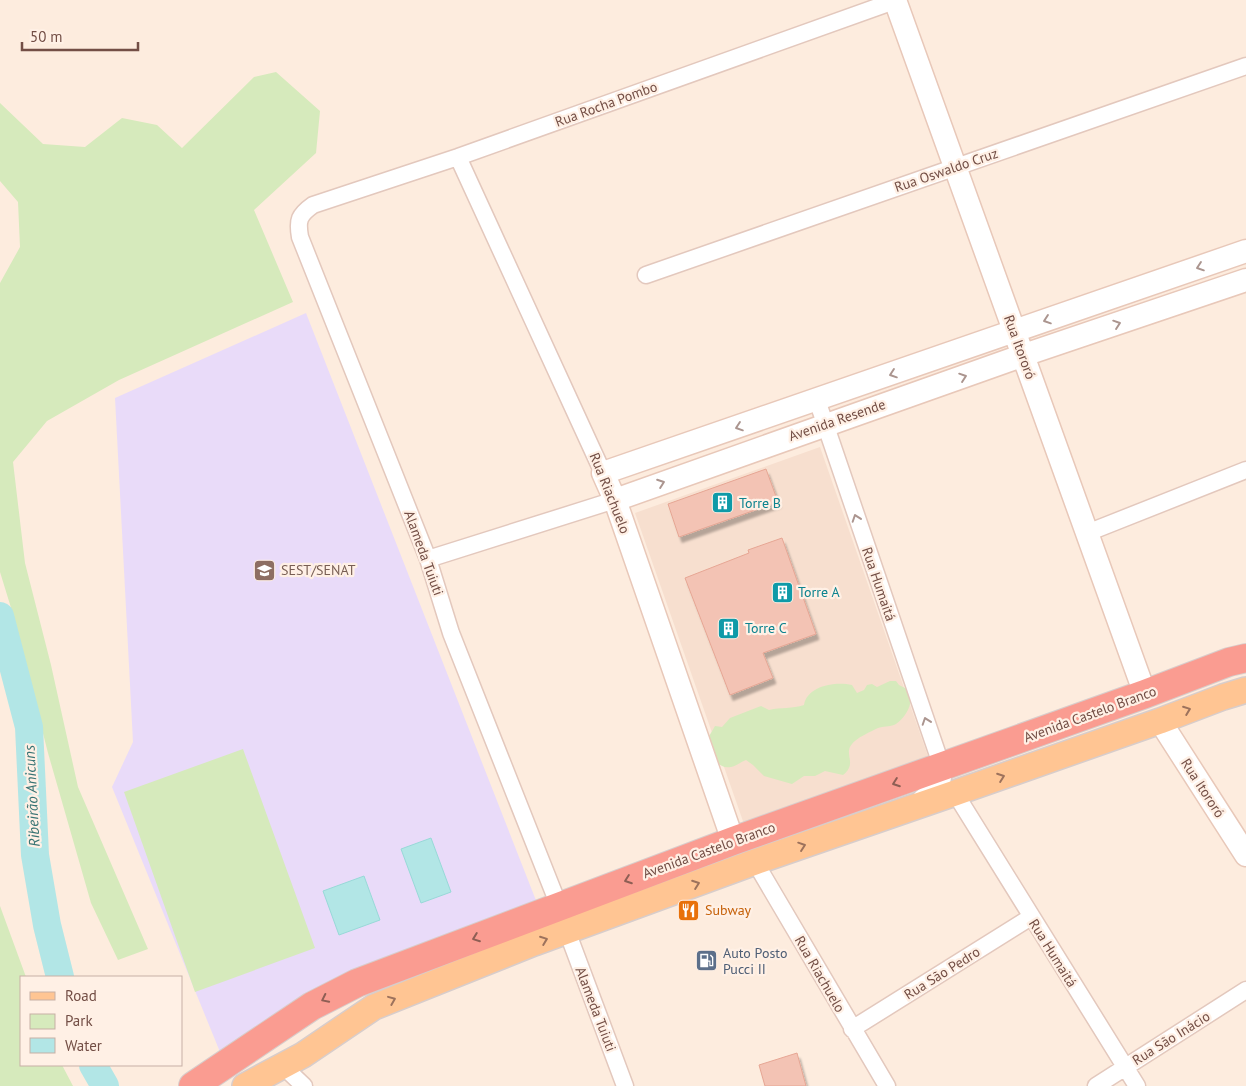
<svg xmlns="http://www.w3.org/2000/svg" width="1246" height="1086" font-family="'PT Sans',sans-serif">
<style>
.residential{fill:#f7dfcf}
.education{fill:#e9dbf9}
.green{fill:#d6eabc}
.water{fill:#b2e6e6;stroke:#98d9d8}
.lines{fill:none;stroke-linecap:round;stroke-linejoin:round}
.river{stroke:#b2e6e6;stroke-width:28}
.building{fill:#f3c3b4;stroke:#e6a694;filter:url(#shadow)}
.street-casing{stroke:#e3c8bd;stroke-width:19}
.secondary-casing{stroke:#e8c8b9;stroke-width:25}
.primary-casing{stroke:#d8cdcb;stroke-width:28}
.highway-casing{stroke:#d8cdcb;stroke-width:30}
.street{stroke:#fff;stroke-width:16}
.secondary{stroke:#fff;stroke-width:22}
.primary{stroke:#ffc593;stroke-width:25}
.highway{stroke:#fa9c91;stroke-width:28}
.oneway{stroke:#ab958f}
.oneway2{stroke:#9d725c}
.oneway3{stroke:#8e5e54}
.labels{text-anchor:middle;stroke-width:4.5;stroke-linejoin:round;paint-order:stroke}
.street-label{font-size:14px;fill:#734e45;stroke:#fff0e5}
.culture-label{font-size:14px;fill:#0d838f;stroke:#fff0e5;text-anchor:start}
.education-label{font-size:14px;fill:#785e54;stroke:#fff0e5;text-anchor:start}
.food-label{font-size:14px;fill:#c56008;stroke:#fff0e5;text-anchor:start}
.service-label{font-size:14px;fill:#4e5e75;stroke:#fff0e5;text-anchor:start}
.water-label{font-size:15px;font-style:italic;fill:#377373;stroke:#fff0e5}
</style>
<defs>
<filter id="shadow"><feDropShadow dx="3" dy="5.5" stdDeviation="1" flood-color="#0004"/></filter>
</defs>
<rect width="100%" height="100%" fill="#fdecde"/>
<path class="residential" d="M820,447L930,762L744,824L635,513Z"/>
<path class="education" d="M306,313L537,903L220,1052L112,787L133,742L115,398Z"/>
<path class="green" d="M276,72L320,111L316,153L254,210L293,302L119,380L47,421L13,462L25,563L51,665L78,787L148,949L118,960L91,903L48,753L12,611L0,572V283L20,247L18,202L0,181V103L43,144L85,147L122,118L157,125L182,148L254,77Z
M890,681H896L899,685L907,689C908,693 911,700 910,704C909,711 900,723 894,725C889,727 883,726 878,728C872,731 856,738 852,744C843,754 858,763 843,775L825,771L815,776H804L792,784L764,776L753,765L746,760C741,762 736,766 731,767C714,770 711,749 708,738L715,726L722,727L730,718L761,706L769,710C781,707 792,709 804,705C807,686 835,681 852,685L857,693L864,690L867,685L872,684L877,687Z
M243,749L315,948L195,992L124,792Z
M0,892V906L26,977H21V1065H62L73,1086H0Z"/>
<path class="water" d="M431,838L451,892L421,903L401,849Z
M364,876L380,920L339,935L323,891Z"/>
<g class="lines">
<path class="river" d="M0,616L29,727L35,855L47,925L60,977
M93,1065L105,1086"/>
</g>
<path class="building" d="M766,469L778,502L679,537L668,504Z
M782,538L816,634L763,653L773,678L730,695L685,578L749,553L748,550Z
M797,1053L806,1086H765L759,1065Z"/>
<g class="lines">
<defs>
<path id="street" d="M458,157L603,473
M646,275L1246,66
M817,400L944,773L942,782L921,798
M1087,533L1246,470
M428,559L615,500
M955,793L1137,1086
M755,862L887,1086
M559,906L451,633L428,559L300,237C297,220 299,215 313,205L458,157L897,0
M567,931L625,1086
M852,1029L1031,917
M283,1066L304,1086
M1096,1086L1246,990"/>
<path id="secondary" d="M895,0L1145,694
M615,500L1024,355L1246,280
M1160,721L1246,855
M733,841L615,500L603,473L1246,251"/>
<path id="primary" d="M245,1086L303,1055L374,1007L534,943L755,862L955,793L1160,721L1223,697L1246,690"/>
<path id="highway" d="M193,1086L312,1006L357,983L733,841L1145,694L1229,662L1246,658"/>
</defs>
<use href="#street" class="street-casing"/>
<use href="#secondary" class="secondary-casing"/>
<use href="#primary" class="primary-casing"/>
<use href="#highway" class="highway-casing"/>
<use href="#street" class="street"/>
<use href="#secondary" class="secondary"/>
<use href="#primary" class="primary"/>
<use href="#highway" class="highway"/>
</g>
<defs><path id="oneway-chevron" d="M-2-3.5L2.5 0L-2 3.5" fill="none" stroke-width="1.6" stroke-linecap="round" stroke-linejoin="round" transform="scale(1.25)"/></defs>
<g class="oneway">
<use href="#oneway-chevron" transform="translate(1200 267) rotate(161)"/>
<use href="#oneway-chevron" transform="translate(1047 320) rotate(161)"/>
<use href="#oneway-chevron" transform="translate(1117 324) rotate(-19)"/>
<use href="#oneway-chevron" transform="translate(893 374) rotate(161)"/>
<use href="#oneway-chevron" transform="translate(963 377) rotate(-19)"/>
<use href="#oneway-chevron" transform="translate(739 427) rotate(161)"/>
<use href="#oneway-chevron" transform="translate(661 483) rotate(-20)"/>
<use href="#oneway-chevron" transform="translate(856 518) rotate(-109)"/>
<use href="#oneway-chevron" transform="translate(926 721) rotate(-109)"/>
</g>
<g class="oneway2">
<use href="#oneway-chevron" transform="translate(1187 710) rotate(-21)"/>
<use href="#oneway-chevron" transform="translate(1001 777) rotate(-20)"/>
<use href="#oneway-chevron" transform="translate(802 846) rotate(-19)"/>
<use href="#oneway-chevron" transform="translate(696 884) rotate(-20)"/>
<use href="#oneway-chevron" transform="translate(544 940) rotate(-21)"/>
<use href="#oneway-chevron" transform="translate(392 1000) rotate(-22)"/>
</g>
<g class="oneway3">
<use href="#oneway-chevron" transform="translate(896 783) rotate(160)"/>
<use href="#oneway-chevron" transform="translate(628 880) rotate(160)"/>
<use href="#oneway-chevron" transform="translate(476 938) rotate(159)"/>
<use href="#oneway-chevron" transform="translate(325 999) rotate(154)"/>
</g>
<defs>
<symbol id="building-square" viewBox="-11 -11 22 22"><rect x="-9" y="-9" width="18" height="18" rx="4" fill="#0f9aa8" stroke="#fff0e5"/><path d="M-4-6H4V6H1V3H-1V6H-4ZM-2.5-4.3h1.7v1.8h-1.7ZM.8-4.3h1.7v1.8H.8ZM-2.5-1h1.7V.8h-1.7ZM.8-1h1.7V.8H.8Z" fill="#fff"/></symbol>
<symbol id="university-square" viewBox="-11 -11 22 22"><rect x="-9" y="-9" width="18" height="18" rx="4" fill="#8d6e63" stroke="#fff0e5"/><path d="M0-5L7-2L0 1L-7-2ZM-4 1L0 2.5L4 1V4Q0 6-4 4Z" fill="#fff"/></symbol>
<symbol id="restaurant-square" viewBox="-11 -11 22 22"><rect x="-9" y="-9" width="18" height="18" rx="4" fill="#e8710a" stroke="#fff0e5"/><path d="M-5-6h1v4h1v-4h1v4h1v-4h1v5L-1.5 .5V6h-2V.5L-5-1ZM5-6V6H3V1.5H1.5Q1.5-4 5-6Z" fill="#fff"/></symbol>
<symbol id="fuel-square" viewBox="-11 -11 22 22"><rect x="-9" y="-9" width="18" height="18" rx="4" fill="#5c6f8a" stroke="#fff0e5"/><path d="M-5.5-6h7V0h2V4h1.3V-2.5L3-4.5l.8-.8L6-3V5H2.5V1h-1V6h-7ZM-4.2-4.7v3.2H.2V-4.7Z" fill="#fff"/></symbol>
</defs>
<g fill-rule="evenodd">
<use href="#building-square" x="710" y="490" width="25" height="25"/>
<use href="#university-square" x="252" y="558" width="25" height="25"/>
<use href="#building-square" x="770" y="580" width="25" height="25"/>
<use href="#building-square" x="716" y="616" width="25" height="25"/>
<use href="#restaurant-square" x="676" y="898" width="25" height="25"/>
<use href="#fuel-square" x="694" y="948" width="25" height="25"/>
</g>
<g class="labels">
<g class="street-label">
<text transform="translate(606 104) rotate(-20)" y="5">Rua Rocha Pombo</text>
<text transform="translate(946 170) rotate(-19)" y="5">Rua Oswaldo Cruz</text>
<text transform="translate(1020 347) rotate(70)" y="5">Rua Itororó</text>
<text transform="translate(837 420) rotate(-19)" y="5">Avenida Resende</text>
<text transform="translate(610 493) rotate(68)" y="5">Rua Riachuelo</text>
<text transform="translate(424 553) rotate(70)" y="5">Alameda Tuiuti</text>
<text transform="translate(879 584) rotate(71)" y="5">Rua Humaitá</text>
<text transform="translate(1090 714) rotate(-20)" y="5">Avenida Castelo Branco</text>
<text transform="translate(1203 788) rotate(57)" y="5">Rua Itororó</text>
<text transform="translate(709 850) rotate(-20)" y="5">Avenida Castelo Branco</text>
<text transform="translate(1053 953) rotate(58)" y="5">Rua Humaitá</text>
<text transform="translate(942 973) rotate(-32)" y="5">Rua São Pedro</text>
<text transform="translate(820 974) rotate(60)" y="5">Rua Riachuelo</text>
<text transform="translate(596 1009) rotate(69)" y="5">Alameda Tuiuti</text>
<text transform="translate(1171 1038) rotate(-32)" y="5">Rua São Inácio</text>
</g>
<g class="culture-label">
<text x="739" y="508">Torre B</text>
<text x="798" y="597">Torre A</text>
<text x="745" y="633">Torre C</text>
</g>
<g class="education-label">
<text x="281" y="575">SEST/SENAT</text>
</g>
<g class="food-label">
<text x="705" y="915">Subway</text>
</g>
<g class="service-label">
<text x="723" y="958">Auto Posto<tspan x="723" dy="16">Pucci II</tspan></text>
</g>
<g class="water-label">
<text transform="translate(32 796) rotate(-93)" y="5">Ribeirão Anicuns</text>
</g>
</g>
<rect x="20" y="976" width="162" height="90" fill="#fff0e5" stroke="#c7afa5"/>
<rect x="30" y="992" width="25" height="8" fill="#ffc593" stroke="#c7afa5"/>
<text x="65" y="1001" font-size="15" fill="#734e45">Road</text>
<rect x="30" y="1014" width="25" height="15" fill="#d6eabc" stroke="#c7afa5"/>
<text x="65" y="1026" font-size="15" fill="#734e45">Park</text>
<rect x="30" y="1038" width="25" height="15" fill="#b2e6e6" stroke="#c7afa5"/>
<text x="65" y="1051" font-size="15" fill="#734e45">Water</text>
<path d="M22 42v8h116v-8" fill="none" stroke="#734e45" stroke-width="2.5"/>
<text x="30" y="42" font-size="15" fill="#734e45" stroke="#fff0e5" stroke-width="4" paint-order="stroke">50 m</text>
</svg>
